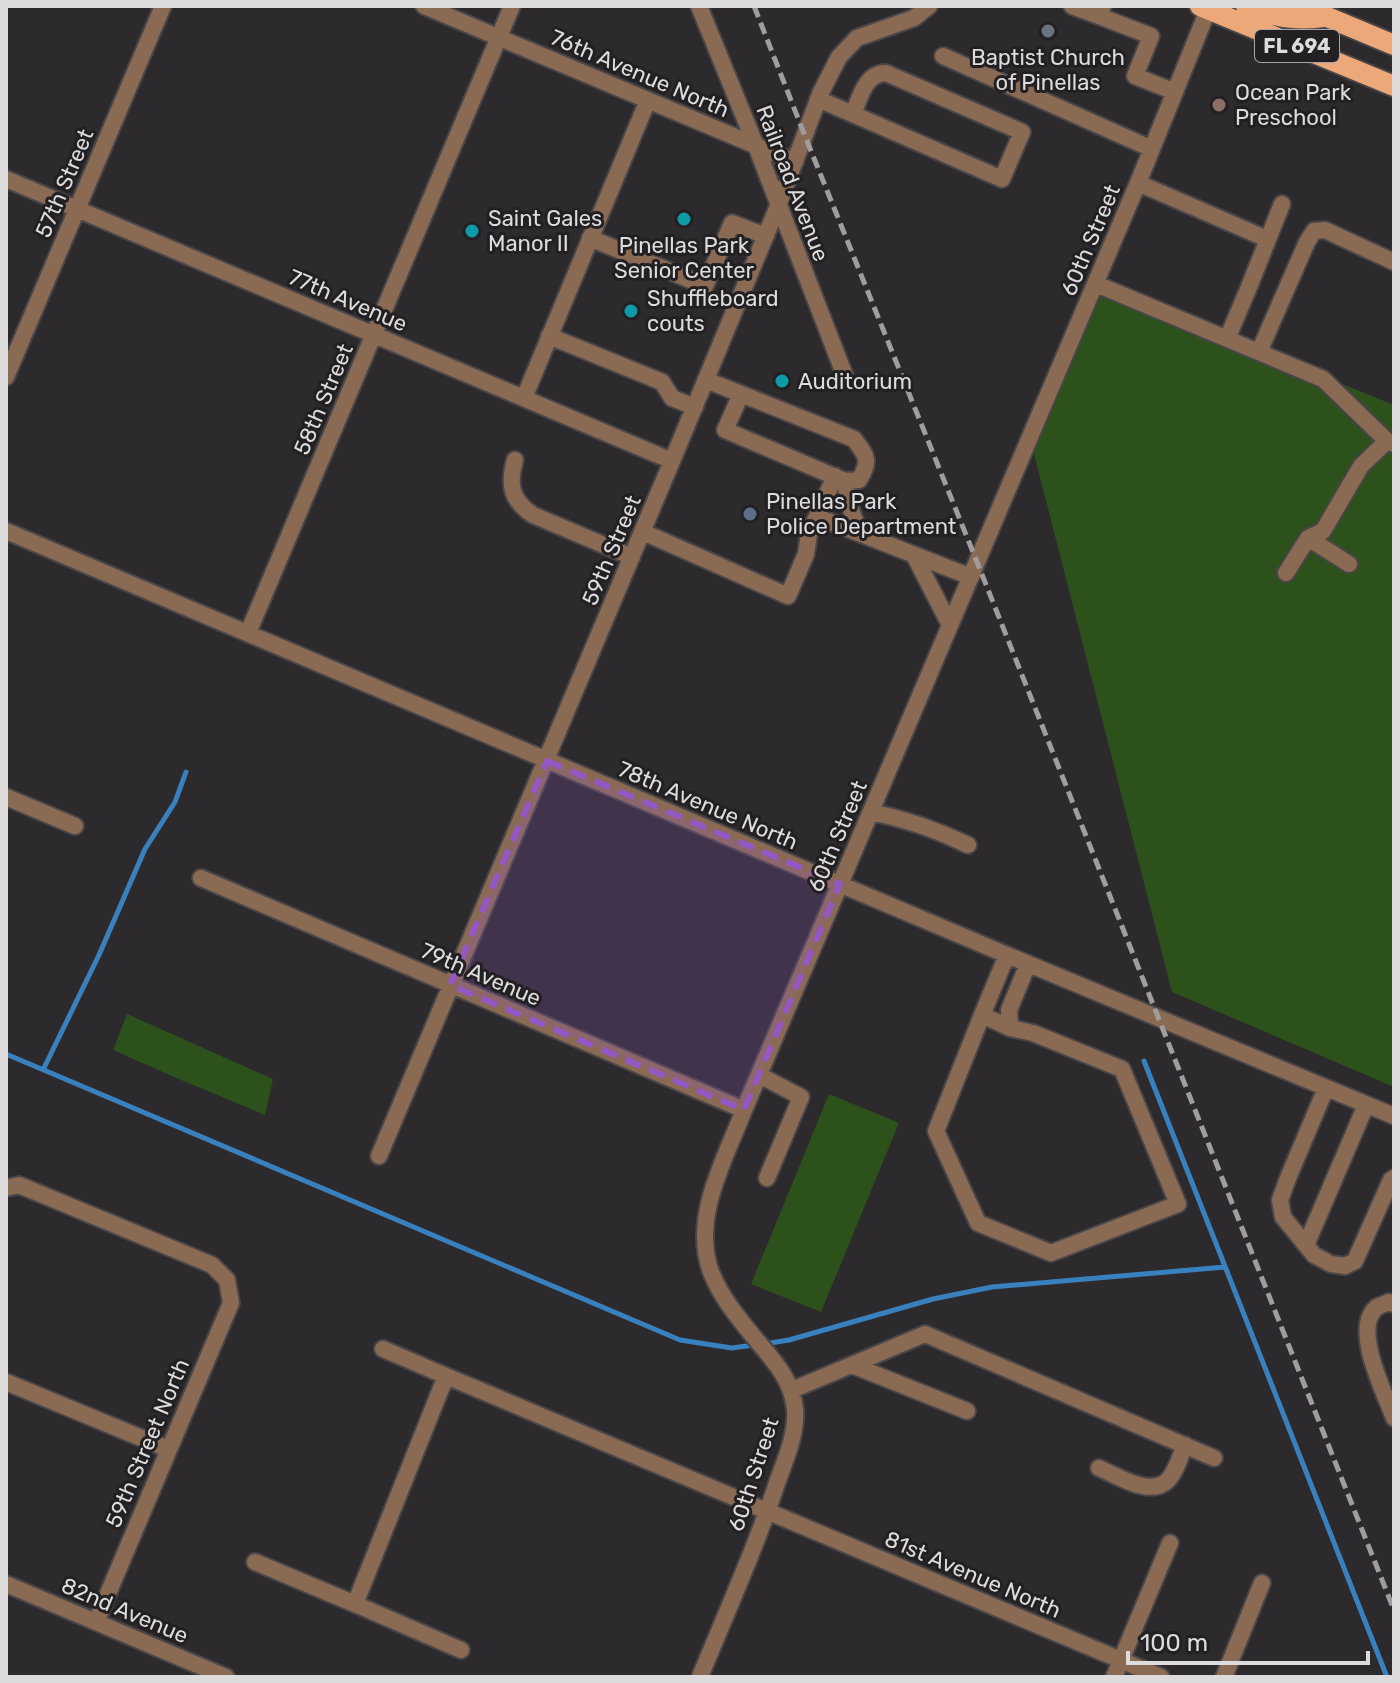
<svg xmlns="http://www.w3.org/2000/svg" width="1400" height="1683" font-family="Rubik,sans-serif">
<style>
.green{fill:#2c511b}
.lines{fill:none;stroke-linecap:round;stroke-linejoin:round}
.stream{stroke:#3881be;stroke-width:5}
.minor-casing{stroke:#484648;stroke-width:20}
.major-casing{stroke:#484648;stroke-width:24}
.minor{stroke:#8b6a54;stroke-width:16}
.major{stroke:#eda87a;stroke-width:20}
.rail{stroke:#9f9d9e;stroke-width:5;stroke-dasharray:12 6;stroke-linecap:butt}
.marked{fill:#9458c6;fill-opacity:0.2;stroke:#9458c6;stroke-width:6;stroke-dasharray:16 10;stroke-linejoin:round}
.worship-dot{fill:#6b7280;stroke:#222022;stroke-width:3}
.education-dot{fill:#8d6e63;stroke:#222022;stroke-width:3}
.culture-dot{fill:#0f9aa8;stroke:#222022;stroke-width:3}
.service-dot{fill:#5c6f8a;stroke:#222022;stroke-width:3}
.labels{text-anchor:middle;stroke-width:6;stroke-linejoin:round;paint-order:stroke}
.shield{fill:#222022;stroke:#a5a3a4;stroke-width:2}
.shield-label{font-size:20px;font-weight:bold;fill:#dddbdc}
.poi-label{font-size:22px;fill:#dddbdc;stroke:#222022;text-anchor:start}
.street-label{font-size:22px;fill:#dddbdc;stroke:#222022}
</style>
<rect width="100%" height="100%" fill="#2c2a2c"/>
<path class="green" d="M1100,295L1318,387L1383,450L1394,454V1087L1172,992L1033,450Z
M1342,384L1394,405V434L1392,433Z
M127,1014L273,1079L265,1115L181,1080L113,1050Z
M829,1094L899,1123L821,1312L751,1284Z"/>
<g class="lines">
<path class="stream" d="M6,1054L680,1340L732,1348L754,1345
M1144,1061L1387,1677
M43,1070L99,955L145,849L175,802L186,772
M764,1344L789,1340L933,1299L992,1287L1225,1267"/>
<defs>
<path id="minor" d="M424,6L795,162
M699,6L756,146L845,376
M1072,6L1099,16
M1103,6L1099,16L1151,36L1135,76L1175,92
M943,56L1152,149
M818,99L1002,179L1022,132L886,73C865,73 860,98 853,114
M6,179L672,461
M1138,183L1267,239
M590,238L705,286L732,223L766,236
M1096,284L1323,379L1387,441L1394,444
M549,336L662,382L672,398L695,407
M1227,339L1249,287L1282,204
M1259,352L1307,242L1314,231L1325,230L1394,262
M6,377L163,6
M706,380L854,439C867,456 871,461 859,480L845,481L725,430L741,394
M524,398L648,100
M515,460C508,485 511,500 533,515L632,557
M845,481C847,501 852,516 861,534
M828,521L971,577
M6,531L1007,955L1394,1116
M643,532L788,596L806,554L809,534L835,476
M1308,538L1349,564
M914,555L950,625
M1286,573L1308,538L1323,531L1361,466L1387,441
M248,633L512,6
M6,797L75,826
M871,812C906,819 935,829 968,845
M201,878L744,1110
M982,1015L936,1131L978,1223L1051,1253L1178,1204L1122,1069L1033,1033L1010,1028L982,1015L1007,955
M1010,1028L1009,1010L1028,964
M759,1075L801,1097L767,1178
M1326,1088L1288,1178L1280,1200L1283,1217L1314,1255L1331,1264L1345,1266L1355,1261L1391,1180L1394,1178
M379,1156L672,461L778,206L821,92L839,57L857,38L914,18L929,6
M6,1188L19,1185L212,1265L227,1280L231,1303L96,1622
M1306,1245L1366,1105
M1394,1304L1389,1302C1385,1304 1381,1305 1377,1307C1351,1328 1385,1393 1394,1418
M383,1349L446,1376
M852,1365L967,1411
M6,1382L168,1449
M792,1390L925,1334L1214,1458
M1099,1468C1118,1476 1149,1497 1167,1481C1176,1472 1180,1457 1185,1445
M255,1562L355,1604
M6,1584L226,1677
M461,1650L355,1604L446,1376L1161,1677
M700,1677C727,1611 756,1547 778,1480C786,1458 797,1433 795,1409C792,1381 776,1363 758,1342C740,1320 721,1298 711,1272C691,1218 725,1159 744,1110L1138,183L1208,10
M1114,1677L1170,1543
M1224,1677L1262,1583"/>
<path id="major" d="M1200,6L1394,86
M1246,6C1275,17 1293,21 1323,17
M1301,6L1394,45"/>
</defs>
<use href="#minor" class="minor-casing"/>
<use href="#major" class="major-casing"/>
<use href="#minor" class="minor"/>
<use href="#major" class="major"/>
<path class="rail" d="M754,6L805,136L977,562L1394,1610"/>
</g>
<path class="marked" d="M547,761L840,884L744,1110L450,985Z"/>
<circle class="worship-dot" cx="1048" cy="31" r="8"/>
<circle class="education-dot" cx="1219" cy="105" r="8"/>
<g class="culture-dot">
<circle cx="684" cy="219" r="8"/>
<circle cx="472" cy="231" r="8"/>
<circle cx="631" cy="311" r="8"/>
<circle cx="782" cy="381" r="8"/>
</g>
<circle class="service-dot" cx="750" cy="514" r="8"/>
<g class="labels">
<rect class="shield" x="1255" y="30" width="84" height="32" rx="6"/>
<g class="shield-label">
<text x="1297" y="53">FL 694</text>
</g>
<g class="poi-label">
<text x="1048" y="65" text-anchor="middle">Baptist Church<tspan x="1048" dy="25">of Pinellas</tspan></text>
<text x="1235" y="100">Ocean Park<tspan x="1235" dy="25">Preschool</tspan></text>
<text x="488" y="226">Saint Gales<tspan x="488" dy="25">Manor II</tspan></text>
<text x="684" y="253" text-anchor="middle">Pinellas Park<tspan x="684" dy="25">Senior Center</tspan></text>
<text x="647" y="306">Shuffleboard<tspan x="647" dy="25">couts</tspan></text>
<text x="798" y="389">Auditorium</text>
<text x="766" y="509">Pinellas Park<tspan x="766" dy="25">Police Department</tspan></text>
</g>
<g class="street-label">
<text transform="translate(640 73) rotate(23)" y="8">76th Avenue North</text>
<text transform="translate(64 183) rotate(-67)" y="8">57th Street</text>
<text transform="translate(793 183) rotate(69)" y="8">Railroad Avenue</text>
<text transform="translate(1090 240) rotate(-67)" y="8">60th Street</text>
<text transform="translate(348 300) rotate(23)" y="8">77th Avenue</text>
<text transform="translate(323 399) rotate(-67)" y="8">58th Street</text>
<text transform="translate(611 550) rotate(-67)" y="8">59th Street</text>
<text transform="translate(708 805) rotate(23)" y="8">78th Avenue North</text>
<text transform="translate(837 836) rotate(-67)" y="8">60th Street</text>
<text transform="translate(481 974) rotate(23)" y="8">79th Avenue</text>
<text transform="translate(147 1443) rotate(-67)" y="8">59th Street North</text>
<text transform="translate(753 1474) rotate(-72)" y="8">60th Street</text>
<text transform="translate(973 1574) rotate(23)" y="8">81st Avenue North</text>
<text transform="translate(125 1610) rotate(23)" y="8">82nd Avenue</text>
</g>
</g>
<rect width="1400" height="1683" fill="none" stroke="#dddbdc" stroke-width="16"/>
<path d="M1128 1651v12h240v-12" fill="none" stroke="#dddbdc" stroke-width="4"/>
<text x="1140" y="1651" font-size="24" fill="#dddbdc" stroke="#222022" stroke-width="6" paint-order="stroke">100 m</text>
</svg>
